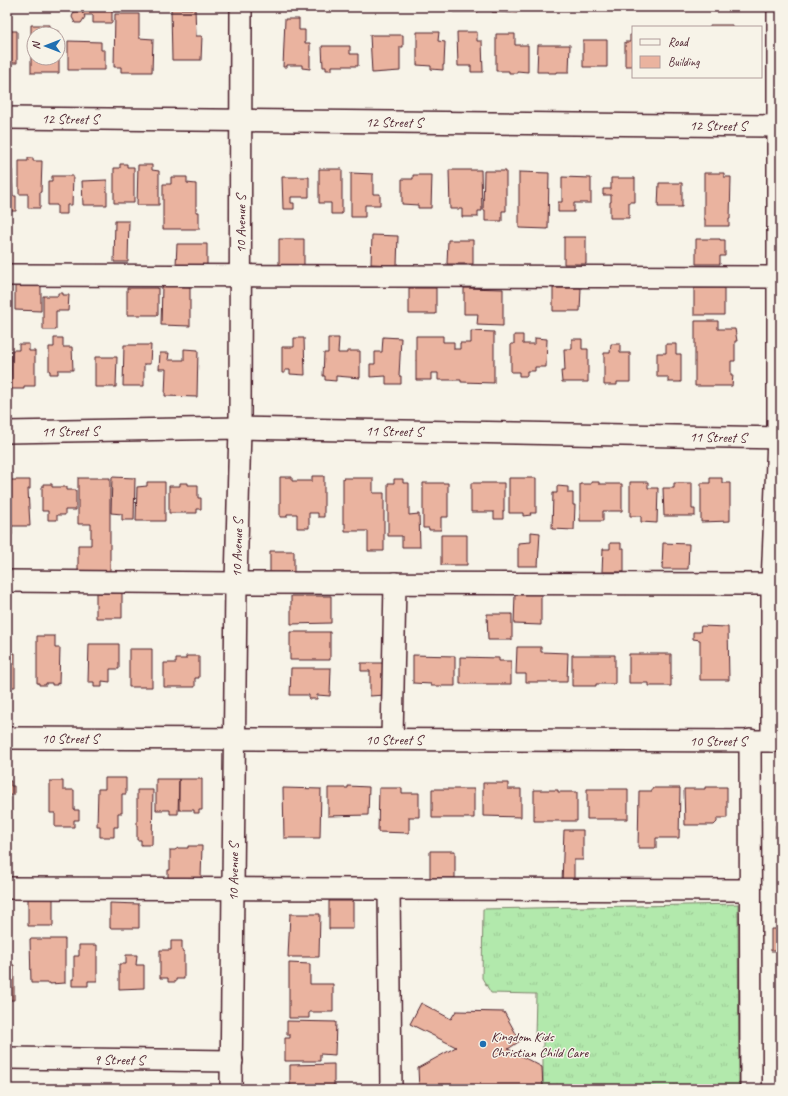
<svg xmlns="http://www.w3.org/2000/svg" width="788" height="1096" font-family="Caveat,sans-serif">
<style>
.grass{fill:url(#grass-tufts);stroke:#7e846c}
.building{fill:#eab39f;stroke:#4a1f2b;fill-rule:evenodd}
.lines{fill:none;stroke-linecap:round;stroke-linejoin:round}
.minor-casing{stroke:#4a1f2b;stroke-width:24}
.minor{stroke:#f7f3e8;stroke-width:21}
.poi-dot{fill:#1f6fb2;stroke:#f7f3e8;stroke-width:1.5}
.labels{text-anchor:middle;stroke-width:3;stroke-linejoin:round;paint-order:stroke}
.street-label{font-size:14px;fill:#4a1f2b;stroke:#f7f3e8}
.poi-label{font-size:14px;fill:#4a1f2b;stroke:#f7f3e8;text-anchor:start}
</style>
<defs>
<pattern id="grass-tufts" width="24" height="20" patternUnits="userSpaceOnUse"><rect width="24" height="20" fill="#b2e9ac"/><path d="M3 7l-1-3M5 7V3M7 7l1-3M15 17l-1-3M17 17v-4M19 17l1-3" fill="none" stroke="#9bc794"/></pattern>
</defs>
<rect width="100%" height="100%" fill="#f7f3e8"/>
<filter id="ink" filterUnits="userSpaceOnUse"><feTurbulence type="fractalNoise" baseFrequency=".025" numOctaves="2"/><feDisplacementMap in="SourceGraphic" scale="8" xChannelSelector="R" yChannelSelector="G"/><feConvolveMatrix kernelMatrix="1 2 1 2 8 2 1 2 1" color-interpolation-filters="sRGB"/></filter>
<g filter="url(#ink)">
<path class="grass" d="M738,904L739,1089H543V1037H535L536,994L491,993L482,978L483,909Z"/>
<path class="building" d="M83,7H112V23H93V15H84L85,17L81,23H75L72,17L74,12L81,11L83,14Z
M452,7H478V12H453Z
M492,7H517V13L492,12Z
M171,9H195L196,36H202L201,60H172Z
M115,14H139V38L153,39L152,72H121V67H114Z
M285,19H299V30H305V43H310V69L302,68V65H287V67H283Z
M31,25H49V31H59V73H31ZM34,34H58V58H34Z
M710,25H732V27H710Z
M7,31H17V63H7Z
M417,32H439L438,41L445,42L444,65H443V70L431,69V66L417,65Z
M457,32H477V41H482L483,72H471V66H458Z
M496,34H515V45H528V72L517,71V73H509V71H496Z
M370,35H403V47H400V71L372,73Z
M630,35H633V66H625V42H630Z
M583,40H607V67H583Z
M68,41L101,42V50H105V70H68Z
M538,45H570L569,72H556V73H548V72H537Z
M322,46H350V54H358V66H332V70H326V67H323Z
M28,158H33V161H42L41,192H40V208H28V194H19V161H28Z
M120,164H127V167H134V203H114V168H120Z
M138,165H152V170L159,171V205H137Z
M319,169H342V214H331V203H319Z
M7,170H12L13,196H16V211H7Z
M449,170H481L482,211H478V217H462V209H450Z
M484,171H506V211H502V221H485V210H483Z
M519,172L549,173L548,229L519,228Z
M351,173L373,174V194H380V205H365V217H351Z
M704,173H724V177H731L730,219H729V226H705V219H704Z
M413,175H432L431,208H418V205L402,204V179H413Z
M52,176H73L72,205H67V214H57V205H48V181H52Z
M171,177H187V183L196,184V212H199V229H163V184H171Z
M282,177H309V197H291V203H294V209H283Z
M562,177L591,178V203H574V212H558V202H562Z
M611,178H635V202H629V218H610V202H611V195H603V189H611Z
M107,180V205H83L82,181Z
M659,183H682V207H658Z
M115,221H129L128,262H114Z
M372,235L398,236L397,265L371,264Z
M564,237H586V264H564Z
M279,239H304V266H279Z
M696,239H720V240H725V256H720V264H696Z
M448,240H473V264H447Z
M177,244H207V265H176Z
M15,286H41V311L15,310Z
M162,286L190,287V326L161,325Z
M127,288H158V315H127Z
M409,288H436V314H409Z
M464,288L503,289V326L477,325L478,314H464Z
M553,288H581L580,311H553Z
M694,288H724V315H694Z
M58,293H63V295H69L68,311H56V330H43V296H58Z
M695,321H718V329H735L737,341H735V361H731V375H733L732,386H695Z
M471,331L494,332V383L461,382V380H438V373H431V380H416V336H443V342H454V349H460V343H471Z
M514,335H523V344H535V338L547,339L546,367H535V371H527V376H519V372H511V344H514Z
M383,337L401,338L399,376H401V384H386V376L370,377V364H375V352H382Z
M54,338H63V347H72L73,370H58V374H50V371H49V347H54Z
M294,338H304L305,375L290,374V370H285V373H282V347H294Z
M328,338H339L338,353H347V351H360V378L336,376V381L325,380V376H323L324,353H328Z
M572,339H582V349H588V382H562L561,371H565L564,349H572Z
M19,344H29V351H35V386H24V389H11L12,350H19Z
M611,344H620V353H630V382H617V385H604V353H610Z
M666,344H676V354H681V382H668V377H657V353H666Z
M124,345H151L150,364H144V386H123Z
M184,349L198,350L197,397L165,396L166,369H159L160,353H169L168,360H184Z
M95,357H117L116,387H95Z
M312,476H324V517H318V513H309V528H297V514H287V517H280V477H292V481H312Z
M112,477L135,478L134,520H122V514L111,513Z
M78,478H110V572H78V545H91V524H78Z
M343,478H373V493H384V551H368V531H345V523H343Z
M509,478H536V513H530L531,515L523,516V513H509Z
M710,478H722V483H730V521L701,522V483H710Z
M394,479H403V483H409V515L419,514L420,547H402V536H388V483H394Z
M7,480H30V489H28L30,526H12V535H7Z
M147,482H165V521H136L137,487L147,486Z
M591,482H599V484H622V511H603V521H580V484H591Z
M630,482H648V488H658L657,523L641,522V516H630Z
M180,483H188V485H198V498H201V509H197V513H169V486H180Z
M423,483H448V517H441V530H429V528H423Z
M471,483H504V511H503V519H494V512H471Z
M674,483H692V509H695V516H664L663,488H674Z
M43,484H52V487H67V490H76V510H65V515H57V520H48V511H42V487H43Z
M557,486L568,487V493H573V505H575L574,530L552,529L553,493H557Z
M531,532L540,533L538,566H518V543L531,542Z
M441,535H467V565H441Z
M610,543H621V548H624V572H602L603,549H610Z
M663,543L689,544L688,569H662Z
M270,551H294V574H270Z
M96,593H122V618H96Z
M515,594H541V625L514,624Z
M291,596H331V623L291,624Z
M487,614H512V640H488Z
M701,626L728,627L729,680H700V640L693,639V632H700Z
M290,632H330V660H290Z
M37,636H55V648H60L59,684L57,683V685H52V683H46V685H39V683H37Z
M89,644H119V669H110V682L102,681V687H94V682H88Z
M7,645H11V653H15V687H7Z
M517,647H541V652L568,653L567,682H526V674H516Z
M129,649H152V687H129Z
M629,654H671V686H649V683H629Z
M413,655L455,656V686H431V684L413,683Z
M572,655H615V684H596V686H572Z
M186,656H199V678H195V687H164V663H176V659H186Z
M460,657L499,658V661H511V684H460Z
M361,663H386V695L370,696V671H361Z
M291,668H331L330,696L317,695V699H309V695H290Z
M105,778H126V794H122V813H118V827H114V837H100V826H97L98,789H105Z
M156,779H179L178,814H170V810H156Z
M179,779H202V810H199V813H194V810H179Z
M7,781H11V786H14V795H10V811H7Z
M50,781H63V790H74V810H79V820H74V827H55V813H50Z
M483,783H508V789H521V817L483,816Z
M348,786L369,787L368,815L328,816V788H348Z
M705,787H727V818H717V822L714,825H685L684,789H705Z
M283,788L321,789L320,838H284Z
M379,788H402V793H419V817H409V833L378,832Z
M652,788H680L679,838H656V848H638L639,791H652Z
M432,789H474V818H432Z
M587,789H628V819H587Z
M137,790H153L152,845H141V840H137Z
M534,790H558V792H577V821H534Z
M776,825H781V852H776Z
M564,830H583V860H574V881L562,882Z
M188,846H202L201,878H168V870H170V850H175L178,848H188Z
M430,851H455V878H430Z
M28,898H53V926H28Z
M329,901H353V929H329Z
M110,903L139,904V928H110Z
M290,914H320L319,957H288Z
M771,929H781V951H771Z
M30,939H65V983L50,984V983H31Z
M171,941H182V951H184V979H176V982H168V978H160V950H171Z
M79,945H97V981H88V986H72V979H74V956H79Z
M126,955H137L136,965H144V988L119,989V964H126Z
M7,957V964L14,965V1000H7Z
M289,963L310,964V984H333V1012H309V1018H289Z
M421,1003L451,1019L456,1011L504,1012L520,1041L508,1049L542,1067L543,1089H419L418,1068L456,1047L410,1024Z
M287,1021L336,1022L335,1055L320,1054V1061H285V1038H290V1035H287Z
M334,1064V1089H292V1086H290V1065Z"/>
<g class="lines">
<defs>
<g id="minor">
<path id="s1" d="M7,118L781,126"/>
<path d="M7,275L781,277"/>
<path id="s2" d="M7,432L240,428L781,438"/>
<path d="M7,581L236,583L781,584"/>
<path id="s3" d="M7,738L781,741"/>
<path d="M392,739L395,583"/>
<path d="M750,740L751,1089"/>
<path d="M772,741V584L778,438V7"/>
<path d="M7,888L750,890"/>
<path d="M389,889L391,1089"/>
<path id="s4" d="M7,1058L232,1061"/>
<path id="s5" d="M231,1089L236,583L240,428L241,7"/>
</g>
</defs>
<use href="#minor" class="minor-casing"/>
<use href="#minor" class="minor"/>
</g>
</g>
<circle class="poi-dot" cx="483" cy="1044" r="4"/>
<g class="labels">
<g class="street-label">
<text dy="5" stroke="none"><textPath href="#s1" startOffset="63">12 Street S</textPath></text>
<text dy="5" stroke="none"><textPath href="#s1" startOffset="387">12 Street S</textPath></text>
<text dy="5" stroke="none"><textPath href="#s1" startOffset="711">12 Street S</textPath></text>
<text dy="5" stroke="none"><textPath href="#s5" startOffset="865">10 Avenue S</textPath></text>
<text dy="5" stroke="none"><textPath href="#s2" startOffset="63">11 Street S</textPath></text>
<text dy="5" stroke="none"><textPath href="#s2" startOffset="387">11 Street S</textPath></text>
<text dy="5" stroke="none"><textPath href="#s2" startOffset="711">11 Street S</textPath></text>
<text dy="5" stroke="none"><textPath href="#s5" startOffset="541">10 Avenue S</textPath></text>
<text dy="5" stroke="none"><textPath href="#s3" startOffset="63">10 Street S</textPath></text>
<text dy="5" stroke="none"><textPath href="#s3" startOffset="387">10 Street S</textPath></text>
<text dy="5" stroke="none"><textPath href="#s3" startOffset="711">10 Street S</textPath></text>
<text dy="5" stroke="none"><textPath href="#s5" startOffset="217">10 Avenue S</textPath></text>
<text dy="5" stroke="none"><textPath href="#s4" startOffset="112">9 Street S</textPath></text>
</g>
<g class="poi-label">
<text x="491" y="1041">Kingdom Kids<tspan x="491" dy="16">Christian Child Care</tspan></text>
</g>
</g>
<rect width="788" height="1096" fill="none" stroke="#f7f3e8" stroke-width="24"/>
<rect x="12" y="12" width="764" height="1072" fill="none" stroke="#4a1f2b" stroke-width="1.5" filter="url(#ink)"/>
<rect x="632" y="26" width="130" height="52" fill="#f7f3e8" stroke="#b29e9c"/>
<rect x="640" y="39" width="20" height="6" fill="#f7f3e8" stroke="#b29e9c"/>
<text x="668" y="46" font-size="12" fill="#4a1f2b">Road</text>
<rect x="640" y="56" width="20" height="12" fill="#eab39f" stroke="#b29e9c"/>
<text x="668" y="66" font-size="12" fill="#4a1f2b">Building</text>
<g transform="translate(46 46) rotate(270)"><circle r="19" fill="#f7f3e8" stroke="#b29e9c"/>
<path d="M0-3L7 15L0 10L-7 15Z" fill="#1f6fb2"/>
<text y="-6" font-size="11" font-weight="bold" text-anchor="middle" fill="#4a1f2b">N</text>
</g>
</svg>
